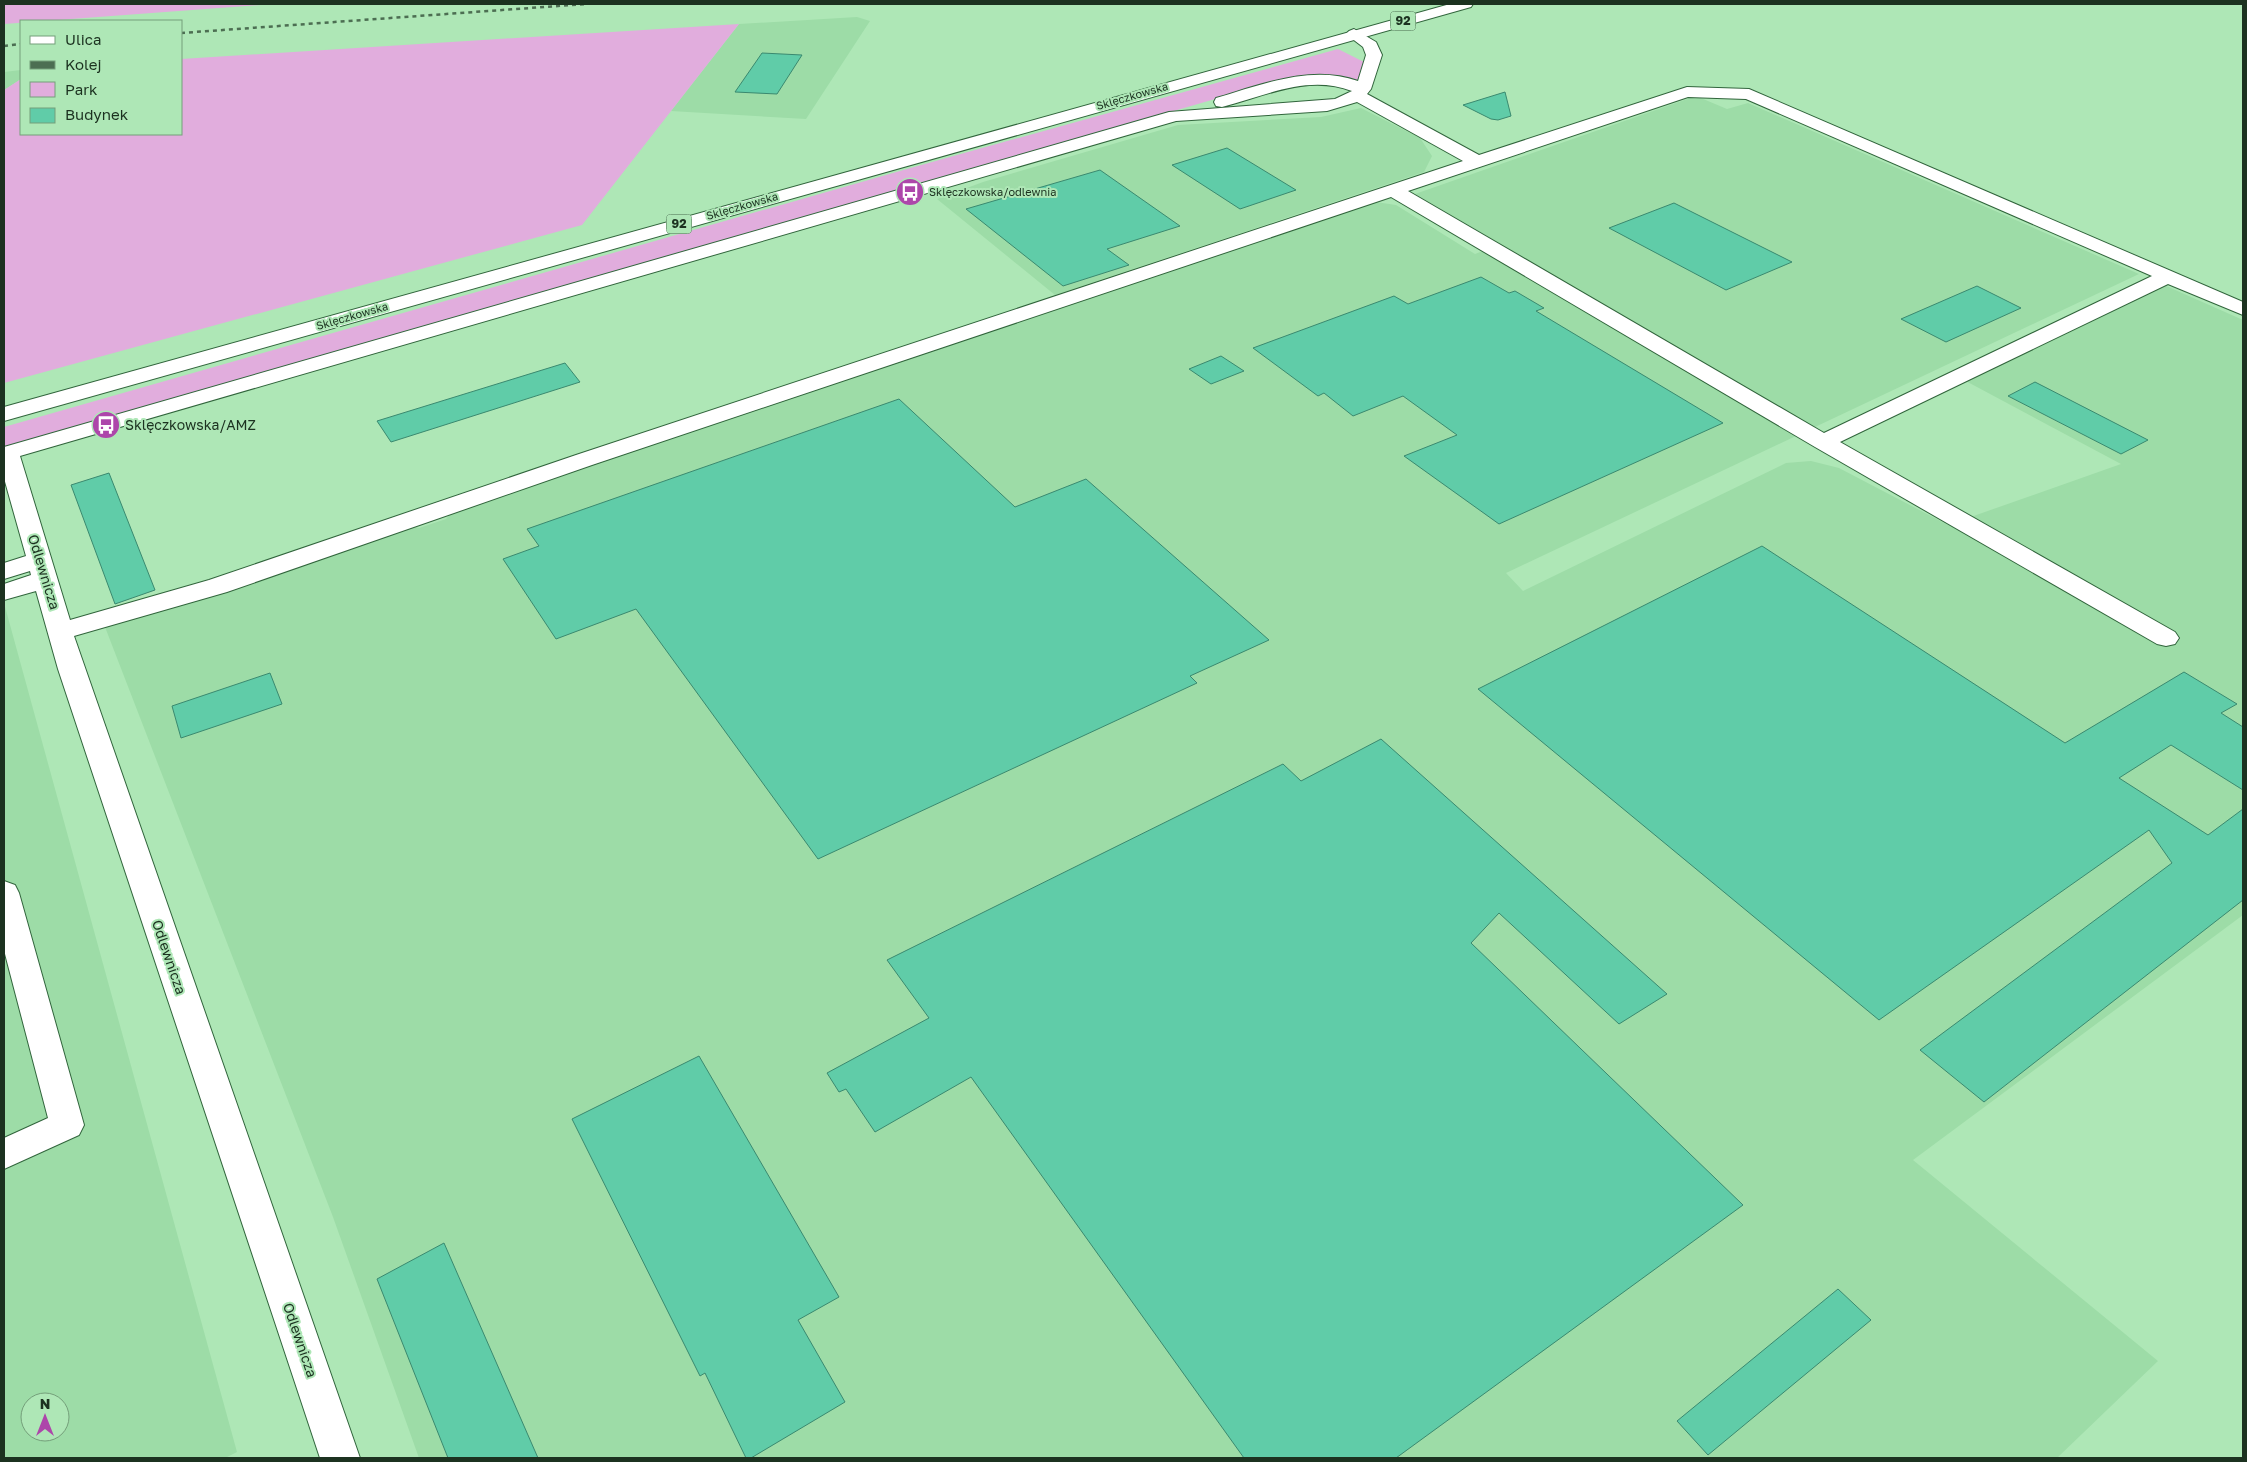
<svg xmlns="http://www.w3.org/2000/svg" width="2247" height="1462" font-family="'Golos Text',sans-serif">
<style>
.built{fill:#9ddca7;fill-rule:evenodd}
.green{fill:#e1addd}
.building{fill:#60cca8;stroke:#3a896f}
.lines{fill:none;stroke-linecap:round;stroke-linejoin:round}
.minor-casing{stroke:#31653c;stroke-width:2}
.major-casing{stroke:#31653c;stroke-width:2}
.minor{fill:#fff;fill-rule:evenodd}
.major{fill:#fff;fill-rule:evenodd}
.rail{stroke:#4c6e52;stroke-width:2.5;stroke-dasharray:4 4;stroke-linecap:butt}
.labels{text-anchor:middle;stroke-width:4;stroke-linejoin:round;paint-order:stroke}
.far-street-label{font-size:11px;fill:#1c3220;stroke:#aee7b6}
.far-poi-label{font-size:11px;fill:#1c3220;stroke:#aee7b6;text-anchor:start}
.shield{fill:#aee7b6;stroke:#48684d;stroke-width:1}
.shield-label{font-size:12px;font-weight:bold;fill:#1c3220}
.poi-label{font-size:14px;fill:#1c3220;stroke:#aee7b6;text-anchor:start}
.street-label{font-size:14px;fill:#1c3220;stroke:#aee7b6}
</style>
<rect width="100%" height="100%" fill="#aee7b6"/>
<path class="built" d="M857,17L870,21L806,119L671,111L739,24Z
M21,70V79L4,90V72Z
M1696,96L1727,109L1748,103L2139,274L1506,573L1523,591L1786,463L1811,461L1839,468L1948,525L2121,464L1962,379L2164,285L2243,320V915L1913,1160L2158,1361L2057,1458H419L333,1217L105,627L404,525L419,528L446,519L453,511L1369,201L1396,205L1475,254L1501,244L1415,194Z
M1361,108L1420,138L1432,156L1424,172L1055,295L937,199L983,182L1178,125L1321,117Z
M4,603L237,1452L225,1458H4ZM30,1402H60V1432H30Z"/>
<path class="green" d="M4,4H273L4,24Z
M739,24L582,225L4,383V90L21,79V134H181V59Z
M1338,49L1368,64L1359,81C1335,74 1315,75 1291,77L4,450V427L907,169Z"/>
<path class="building" d="M762,53L802,55L777,94L735,92Z
M1505,92L1511,116L1498,120L1491,119L1463,105Z
M1227,148L1296,190L1240,209L1172,165Z
M1100,170L1180,226L1107,249L1129,265L1063,286L966,209Z
M1674,203L1792,262L1726,290L1609,228Z
M1481,277L1509,293L1515,291L1544,308L1536,311L1723,423L1499,524L1404,456L1457,435L1403,396L1353,416L1324,393L1318,396L1253,348L1394,296L1408,304Z
M1977,286L2021,308L1946,342L1901,319Z
M1221,356L1244,371L1211,384L1189,369Z
M565,363L580,382L391,442L377,421Z
M2035,382L2148,440L2121,454L2008,396Z
M899,399L1015,507L1086,479L1269,640L1190,676L1197,683L818,859L636,609L556,639L503,559L539,546L527,529Z
M109,473L155,590L115,604L71,485Z
M1762,546L2065,743L2184,672L2237,704L2221,713L2243,727V790L2171,745L2119,778L2208,835L2243,809V900L1984,1102L1920,1050L2172,863L2149,830L1879,1020L1478,689Z
M270,673L282,704L181,738L172,706Z
M1381,739L1667,994L1619,1024L1499,913L1471,943L1743,1205L1396,1458H1244L971,1077L875,1132L846,1089L839,1092L827,1073L929,1018L887,960L1283,764L1301,781Z
M699,1056L839,1297L798,1320L845,1402L751,1458H746L705,1373L700,1376L572,1119Z
M444,1243L538,1458H448L377,1279Z
M1838,1289L1871,1320L1708,1455L1677,1421Z"/>
<g class="lines">
<defs>
<path id="minor" d="M1354,29L1376,42L1382,55L1371,89L1367,94L1479,155L1687,87L1749,89L2243,302V315L2168,284L1840,442L2175,632L2179,638L2175,644L2166,646L2157,644L1815,447L1391,197L592,465L227,592L74,636L360,1458H320L58,669L36,591L4,600V584L31,575L30,571L4,579V563L26,556L4,478V447L1169,112L1335,99L1352,91C1308,74 1265,96 1222,107L1216,106L1214,102L1216,98C1261,85 1311,64 1358,81L1366,55L1363,47L1346,34L1349,31ZM1688,97L1746,99L2152,276L1824,433L1408,191ZM1357,102L1463,161L576,455L209,580L70,620L20,456L1176,121L1327,111Z
M4,881L15,885L19,893L84,1125L79,1135L4,1169V1138L48,1118L4,950Z"/>
<path id="major" d="M1450,4H1473L1471,7L4,421V407Z"/>
</defs>
<use href="#minor" class="minor-casing"/>
<use href="#major" class="major-casing"/>
<use href="#minor" class="minor"/>
<use href="#major" class="major"/>
<path class="rail" d="M181,33L586,4
M4,46L21,44"/>
</g>
<defs>
<symbol id="bus-disc" viewBox="-11 -11 22 22"><circle r="9.5" fill="#ad46aa" stroke="#aee7b6"/><path d="M-5-6H5V4H4V6H2V4H-2V6H-4V4H-5ZM-3.5-4V0h7V-4ZM-3.5 1.2v1.5H-2V1.2ZM2 1.2v1.5H3.5V1.2Z" fill="#fff"/></symbol>
</defs>
<g fill-rule="evenodd">
<use href="#bus-disc" x="894" y="176" width="32" height="32"/>
<use href="#bus-disc" x="90" y="409" width="32" height="32"/>
</g>
<g class="labels">
<g class="far-street-label">
<text transform="translate(1132 96) rotate(-16)" y="4">Sklęczkowska</text>
<text transform="translate(742 206) rotate(-16)" y="4">Sklęczkowska</text>
<text transform="translate(352 316) rotate(-16)" y="4">Sklęczkowska</text>
</g>
<g class="far-poi-label">
<text x="929" y="196">Sklęczkowska/odlewnia</text>
</g>
<g class="shield">
<rect x="1390.5" y="11.5" width="25" height="19" rx="4"/>
<rect x="666.5" y="214.5" width="25" height="19" rx="4"/>
</g>
<g class="shield-label">
<text x="1403" y="25">92</text>
<text x="679" y="228">92</text>
</g>
<g class="poi-label">
<text x="125" y="430">Sklęczkowska/AMZ</text>
</g>
<g class="street-label">
<text transform="translate(44 572) rotate(73)" y="5">Odlewnicza</text>
<text transform="translate(169 957) rotate(71)" y="5">Odlewnicza</text>
<text transform="translate(300 1340) rotate(71)" y="5">Odlewnicza</text>
</g>
</g>
<rect width="2247" height="1462" fill="none" stroke="#1c3220" stroke-width="10"/>
<rect x="20" y="20" width="162" height="115" fill="#aee7b6" stroke="#749f7a"/>
<rect x="30" y="36" width="25" height="8" fill="#ffffff" stroke="#749f7a"/>
<text x="65" y="45" font-size="15" fill="#1c3220">Ulica</text>
<rect x="30" y="61" width="25" height="8" fill="#4c6e52" stroke="#749f7a"/>
<text x="65" y="70" font-size="15" fill="#1c3220">Kolej</text>
<rect x="30" y="82" width="25" height="15" fill="#e1addd" stroke="#749f7a"/>
<text x="65" y="95" font-size="15" fill="#1c3220">Park</text>
<rect x="30" y="108" width="25" height="15" fill="#60cca8" stroke="#749f7a"/>
<text x="65" y="120" font-size="15" fill="#1c3220">Budynek</text>
<g transform="translate(45 1417)"><circle r="24" fill="#aee7b6" stroke="#749f7a"/>
<path d="M0-4L9 19L0 12L-9 19Z" fill="#ad46aa"/>
<text y="-8" font-size="14" font-weight="bold" text-anchor="middle" fill="#1c3220">N</text>
</g>
</svg>
